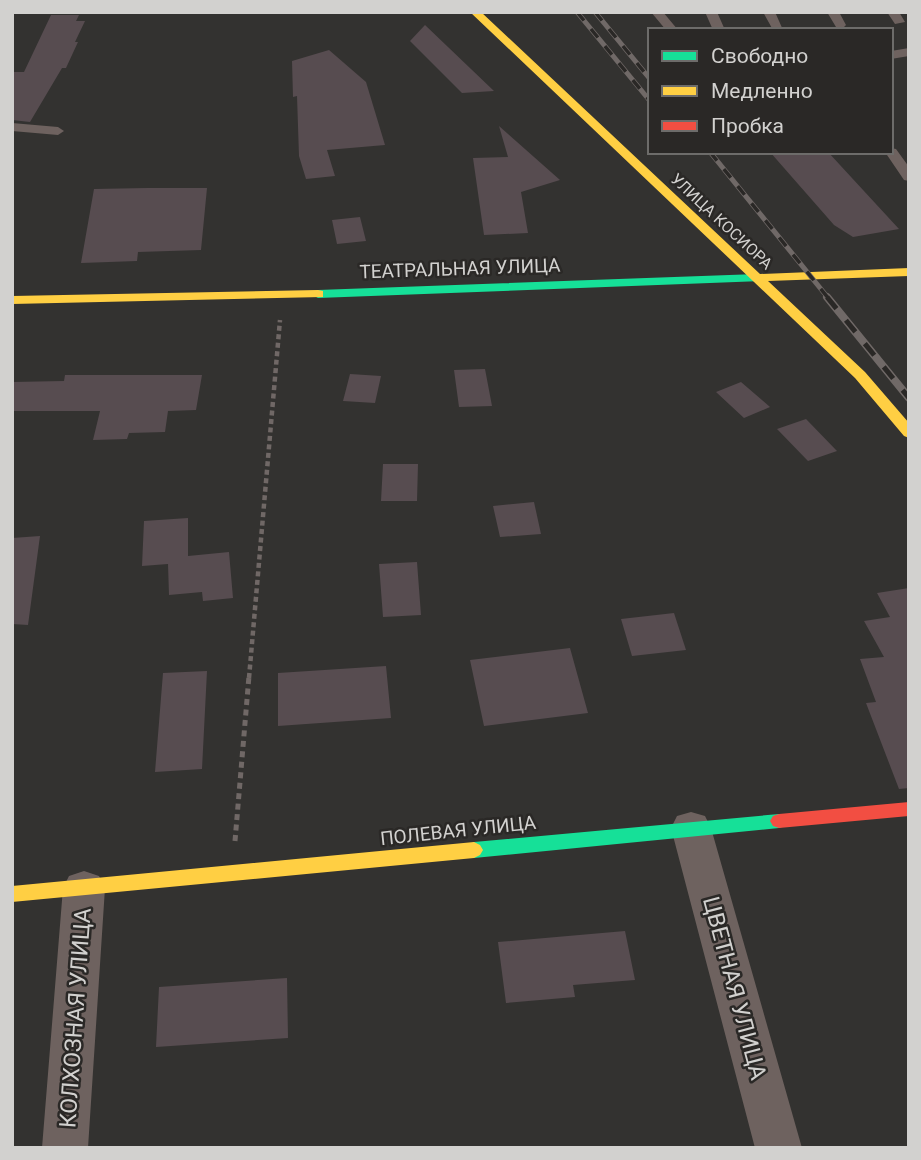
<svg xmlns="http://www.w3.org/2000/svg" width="921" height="1160" font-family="Roboto,sans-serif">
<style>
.building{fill:#574c50}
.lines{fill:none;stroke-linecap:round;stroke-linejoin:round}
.path-far1{stroke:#706866;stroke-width:4.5;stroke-dasharray:5 3.5;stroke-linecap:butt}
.path{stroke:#706866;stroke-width:5;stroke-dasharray:6 4.5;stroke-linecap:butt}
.lane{fill:#6e625f;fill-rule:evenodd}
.street{fill:#6e625f;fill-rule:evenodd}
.fast{fill:#16e098;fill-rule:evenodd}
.slow{fill:#ffcf43;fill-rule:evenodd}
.jam{fill:#f24e42;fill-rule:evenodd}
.rail-far1-casing{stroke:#706967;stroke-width:5}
.rail-casing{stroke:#706967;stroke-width:8}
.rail-far1{stroke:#2a2826;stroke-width:3.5;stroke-dasharray:11;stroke-linecap:butt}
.rail{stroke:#2a2826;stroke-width:5;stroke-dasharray:15;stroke-linecap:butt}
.labels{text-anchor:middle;stroke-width:5;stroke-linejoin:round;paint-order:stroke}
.far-street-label{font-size:16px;fill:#d2d1cf;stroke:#2a2826}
.street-label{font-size:19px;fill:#d2d1cf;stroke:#2a2826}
.near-street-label{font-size:23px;fill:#d2d1cf;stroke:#2a2826}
</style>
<rect width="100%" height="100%" fill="#333230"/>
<path class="building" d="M51,15H79L76,21H85L75,42H78L66,68H62L30,122L12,120V72H24Z
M425,25L494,91L462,93L410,41Z
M329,50L366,82L385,145L327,150L335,176L306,179L299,156L297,96L293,97L292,61Z
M499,126L560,180L521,192L528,233L484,235L473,158L508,157Z
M770,152H828L899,229L853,237L834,225Z
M147,188H207L201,250L138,252L137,261L81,263L94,189Z
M360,217L366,241L337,244L332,220Z
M485,369L492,406L459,407L454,370Z
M350,374L381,376L375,403L343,401Z
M65,375H202L196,410L168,411L165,432L129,433L127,439L93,440L100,411H12V382L64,381Z
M741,382L770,407L744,418L716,392Z
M806,419L837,451L808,461L777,429Z
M383,464H418L417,501H381Z
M534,502L541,534L500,537L493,506Z
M188,518V556L229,552L233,598L203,601L202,592L169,595L168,564L142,566L144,521Z
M40,536L28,625L12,624V538Z
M417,562L421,615L383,617L379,564Z
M909,588V788L899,789L866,703L876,702L860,659L884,657L864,621L890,617L877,593Z
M674,613L686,650L632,656L621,619Z
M570,648L588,713L484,726L470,660Z
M386,666L391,718L278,726V673Z
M207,671L202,769L155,772L163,673Z
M625,931L635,980L573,985L575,997L506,1003L498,942Z
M287,978L288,1038L156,1047L159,987Z"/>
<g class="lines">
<path class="path-far1" d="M249,678L280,320"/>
<path class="path" d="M235,841L249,676"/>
<path class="lane" d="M651,12H663L678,30H666Z
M705,12H717L725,30H713Z
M763,12H775L783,30H773Z
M827,12H839L846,25L844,27H836Z
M887,12H899L905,22L895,24Z
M909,48V56L891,59V51Z
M12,123L58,127L64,131L58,135L12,131Z
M891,148L896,149L909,167V181L904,180L885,152H891Z"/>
<path class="street" d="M691,812L705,816L711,828L802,1148H755L671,828L677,816Z
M84,871L99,876L105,888L88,1148H42L63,888L69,876Z"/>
<path class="fast" d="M757,274L762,275V281L318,298L311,294L318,290Z
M779,814L785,816L788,821L785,826L779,828L474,858L468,855L465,850L468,845L474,842Z"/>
<path class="slow" d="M470,12H481L760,274L909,268V276L768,281L865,372L909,423V438L904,436L855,378Z
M318,290L323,291V297L12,304V296Z
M474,842L480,845L483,850L480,855L474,858L12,902V886Z"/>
<path class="jam" d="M909,802V816L779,828L773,826L770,821L773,816L779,814Z"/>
<defs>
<path id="rail-far1" d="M577,12L650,101
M595,12L650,79
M710,152L829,299"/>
<path id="rail" d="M827,297L909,398"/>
</defs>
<use href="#rail-far1" class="rail-far1-casing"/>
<use href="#rail" class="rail-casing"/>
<use href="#rail-far1" class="rail-far1"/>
<use href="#rail" class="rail"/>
</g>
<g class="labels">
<g class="far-street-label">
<text transform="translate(722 221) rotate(43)" y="6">УЛИЦА КОСИОРА</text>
</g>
<g class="street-label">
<text transform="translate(460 268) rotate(-2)" y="7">ТЕАТРАЛЬНАЯ УЛИЦА</text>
<text transform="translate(458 830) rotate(-6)" y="7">ПОЛЕВАЯ УЛИЦА</text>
</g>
<g class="near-street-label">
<text transform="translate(735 988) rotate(75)" y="8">ЦВЕТНАЯ УЛИЦА</text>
<text transform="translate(75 1018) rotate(-86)" y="8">КОЛХОЗНАЯ УЛИЦА</text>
</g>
</g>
<rect width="921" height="1160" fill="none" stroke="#d2d1cf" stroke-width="28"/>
<rect x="648" y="28" width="245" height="126" fill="#2a2826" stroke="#6d6c6a" stroke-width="2"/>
<rect x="662" y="51" width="35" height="10" fill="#16e098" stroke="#6d6c6a" stroke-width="2"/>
<text x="711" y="63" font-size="21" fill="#d2d1cf">Свободно</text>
<rect x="662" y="86" width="35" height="10" fill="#ffcf43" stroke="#6d6c6a" stroke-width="2"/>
<text x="711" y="98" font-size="21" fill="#d2d1cf">Медленно</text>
<rect x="662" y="121" width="35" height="10" fill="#f24e42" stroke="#6d6c6a" stroke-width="2"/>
<text x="711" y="133" font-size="21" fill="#d2d1cf">Пробка</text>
</svg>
